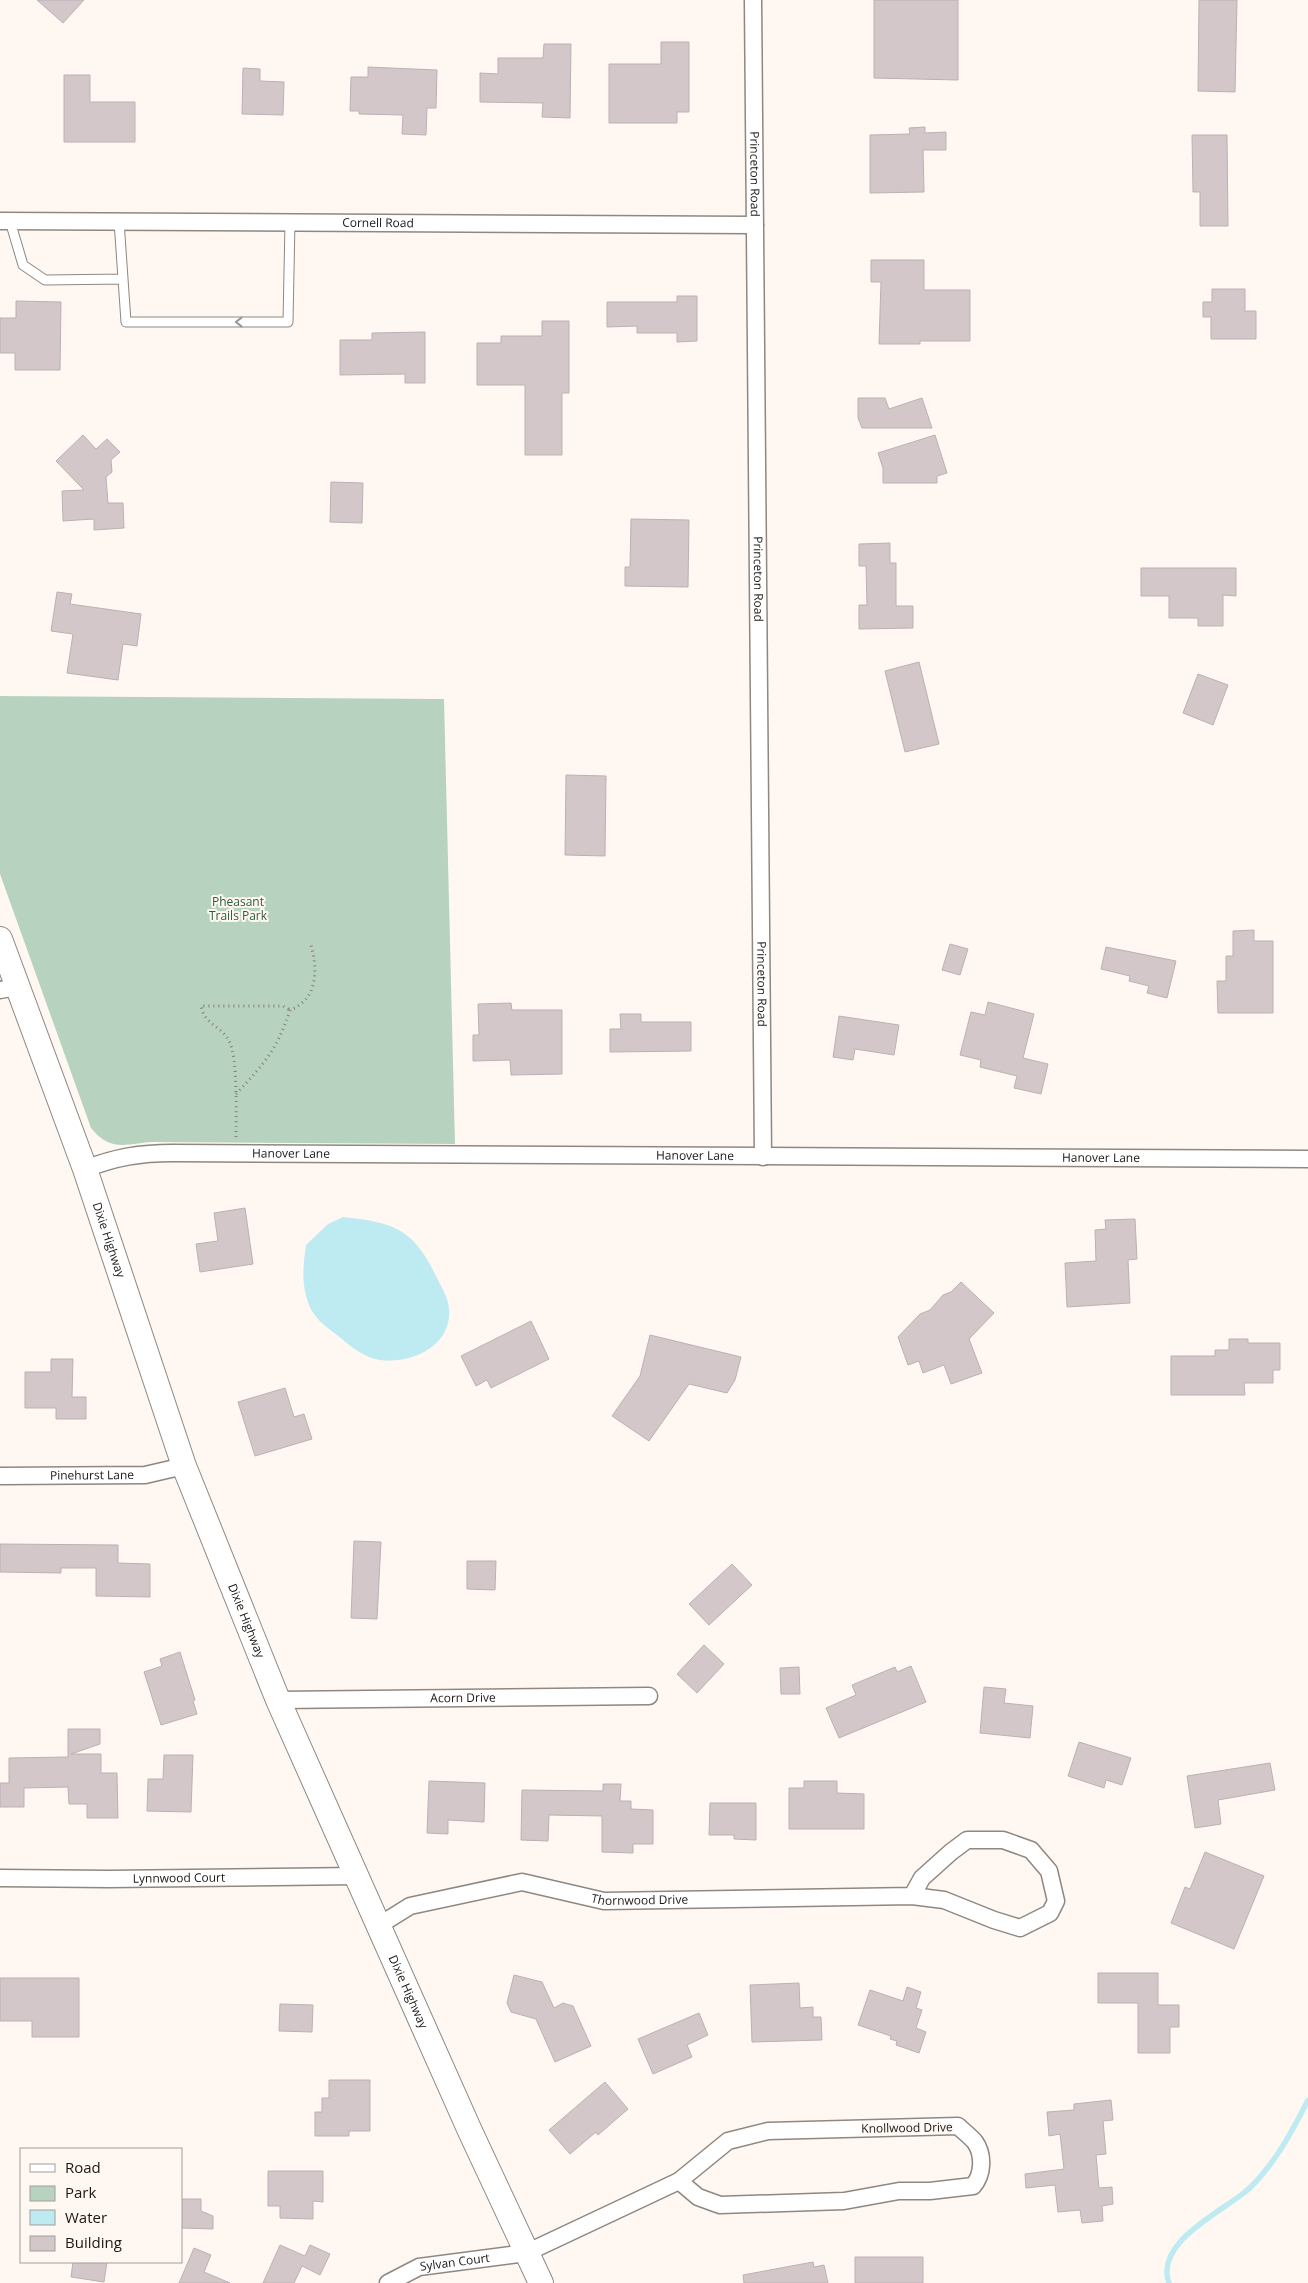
<svg xmlns="http://www.w3.org/2000/svg" width="1308" height="2283" font-family="'Open Sans',sans-serif">
<style>
.green{fill:#b7d3bf}
.water{fill:#beeaf2}
.lines{fill:none;stroke-linecap:round;stroke-linejoin:round}
.stream{stroke:#beeaf2;stroke-width:5.5}
.building{fill:#d3c7ca;stroke:#bcb0b4}
.lane-casing{stroke:#8f8780;stroke-width:11}
.street-casing{stroke:#8f8780;stroke-width:19}
.secondary-casing{stroke:#8f8780;stroke-width:26}
.path{stroke:#85807c;stroke-width:3;stroke-dasharray:1 4;stroke-linecap:butt}
.lane{stroke:#fff;stroke-width:9}
.street{stroke:#fff;stroke-width:16}
.secondary{stroke:#fff;stroke-width:24}
.oneway{stroke:#989796}
.labels{text-anchor:middle;stroke-width:4;stroke-linejoin:round;paint-order:stroke}
.street-label{font-size:12px;fill:#1a1715;stroke:#fff8f2}
.park-label{font-size:12px;fill:#295c3d;stroke:#fff8f2}
</style>
<rect width="100%" height="100%" fill="#fff8f2"/>
<path class="green" d="M0,696L444,699L455,1144L153,1142C125,1144 110,1152 91,1128L0,874Z"/>
<path class="water" d="M343,1217C390,1222 412,1227 434,1272C438,1281 444,1290 447,1299C460,1343 412,1367 375,1359C360,1355 348,1344 337,1335C325,1326 315,1319 309,1305C301,1285 303,1266 306,1245L328,1224Z"/>
<g class="lines">
<path class="stream" d="M1169,2283C1154,2243 1221,2212 1245,2192C1254,2185 1262,2175 1269,2166C1284,2147 1297,2122 1308,2100"/>
</g>
<path class="building" d="M37,0H84L63,23Z
M874,0H958V80L874,78Z
M1199,0H1237L1235,92L1198,91Z
M661,42H689V112H677V123H609V64H661Z
M544,44H571L570,118L542,117L543,103L480,102V73L498,74V58H543Z
M368,67L437,70L436,108H427L426,135L402,134L403,115L359,114V111H350L351,77H368Z
M243,68L260,69V81L284,82L283,115L242,114Z
M64,75H90V102H135V142H64Z
M925,127V133L946,132V150H923L924,192L870,193V135L910,134L909,128Z
M1192,135H1227L1228,226H1200V192H1193Z
M871,260H924V290H970V341H920V344H879L881,282H871Z
M1212,289H1245V311H1256V339H1211V317H1203V302H1212Z
M677,296H697V341L677,342V333H637V326L607,327V302H677Z
M16,301L61,302L60,370H15V353H0V318H16Z
M542,321H569V393H562V455H525V385H477V343H501V336H542Z
M425,332V383H405V374L340,375V340H372V333Z
M858,398H885L889,409L922,398L932,428H862L858,418Z
M83,435L96,449L107,439L120,452L111,460L112,472L106,477L108,503H123L124,528L94,530V519L63,521L62,491L84,490L56,461Z
M935,435L947,473L937,476V483H883V468L878,453Z
M331,482L363,483L362,523L330,522Z
M631,519L689,520L688,587L625,586V567H630Z
M890,543V563H896V606H913V628L859,629V605H867L866,566H859V544Z
M1141,568H1236V596L1223,595V626H1198V618H1169V596H1141Z
M57,592L72,594L70,604L141,614L137,646L123,644L118,680L67,673L73,634L51,631Z
M919,662L939,744L905,752L885,671Z
M1198,674L1228,685L1213,725L1183,713Z
M566,775L606,776L605,856L565,855Z
M1254,930V941H1273V1013H1218L1217,981H1226V956H1233V931Z
M950,944L968,949L960,975L942,970Z
M1106,947L1176,961L1167,998L1147,993L1149,986L1129,981L1130,976L1101,969Z
M988,1002L1034,1014L1023,1058L1048,1064L1041,1094L1014,1088L1017,1076L980,1067L981,1060L960,1055L971,1012L985,1015Z
M511,1003L512,1010H562V1074L511,1075L510,1060L473,1061V1035H479L478,1004Z
M620,1014H641V1022H691V1051L610,1052V1029H621Z
M839,1016L899,1025L894,1055L855,1049L853,1060L833,1057Z
M245,1208L253,1264L200,1272L196,1244L218,1241L214,1213Z
M1135,1219L1137,1259L1128,1260L1130,1303L1067,1307L1065,1263L1096,1261L1095,1230L1106,1229L1105,1220Z
M961,1282L994,1313L969,1339L982,1373L951,1384L944,1365L923,1373L919,1361L908,1365L898,1337L920,1314L930,1310L943,1295L951,1292Z
M531,1321L549,1359L491,1388L487,1380L476,1386L461,1356Z
M650,1335L741,1357L735,1380L727,1393L689,1384L649,1441L612,1416L640,1376Z
M1229,1339H1248V1343H1280V1370H1273V1383H1244L1245,1395H1171V1356H1215V1350H1229Z
M51,1359H73L72,1397H86V1419H56V1408H25V1372H51Z
M285,1388L294,1417L304,1414L312,1439L255,1456L238,1402Z
M354,1541L381,1542L377,1619L351,1618Z
M0,1544L118,1545V1563L150,1564V1597L96,1596V1568H61V1573L0,1572Z
M467,1561H496L495,1590L467,1589Z
M732,1564L752,1585L709,1625L689,1604Z
M704,1645L724,1664L697,1693L677,1674Z
M180,1652L195,1700L193,1701L197,1714L161,1725L144,1672L162,1666L160,1659Z
M911,1666L926,1702L839,1738L826,1708L856,1695L852,1685L895,1667L897,1672Z
M799,1667L800,1694H781L780,1668Z
M984,1687L1006,1689L1004,1703L1033,1706L1030,1738L980,1733Z
M68,1729H100V1744L71,1754H101V1773H117L118,1818H87V1804H69L68,1787L24,1788V1807H0V1783H9V1758L68,1757Z
M1079,1742L1131,1758L1122,1785L1106,1780L1104,1788L1068,1776Z
M164,1755H193L191,1812L147,1811L148,1779H163Z
M1270,1763L1275,1790L1218,1800L1221,1824L1195,1828L1187,1776Z
M429,1781L485,1783L484,1822L448,1820V1834L427,1833Z
M804,1781H837V1793L864,1794V1829H789V1788H804Z
M603,1784H621L620,1801H631V1809L653,1810V1844H633V1853L602,1852V1816L549,1815L548,1841L521,1840L522,1790L603,1791Z
M710,1803H756V1840L734,1839V1835H709Z
M1205,1852L1264,1876L1234,1949L1171,1923L1185,1887L1190,1889Z
M1098,1973H1158V2005H1179V2027H1170V2053H1138V2003H1098Z
M514,1975L542,1982L554,2008L563,2003L573,2006L591,2046L555,2062L536,2019L511,2012L507,2003Z
M0,1978H79V2037H32V2021H0Z
M799,1983L800,2008L813,2007V2017H821L822,2040L752,2042L750,1985Z
M907,1987L921,1992L916,2008L922,2010L916,2028L926,2032L919,2053L896,2045L897,2041L890,2039L891,2036L858,2025L870,1990L903,2001Z
M280,2004L313,2005L312,2032L279,2031Z
M699,2013L708,2035L687,2045L692,2057L653,2074L638,2039Z
M329,2080H370V2131H349V2136H315V2112H322V2098H329Z
M605,2082L628,2109L598,2135L596,2132L570,2154L549,2130Z
M1111,2100L1113,2120L1103,2121L1106,2154L1096,2155L1099,2188L1112,2187L1113,2204L1102,2206L1103,2221L1082,2223L1080,2210L1058,2212L1055,2185L1026,2188L1025,2174L1064,2169L1060,2134L1049,2136L1047,2112L1074,2110V2104Z
M268,2171H323V2202L313,2201V2219L280,2218V2206H268Z
M181,2199H201V2211L213,2216V2229L181,2228Z
M280,2245L305,2256L310,2245L330,2254L320,2275L302,2266L294,2283H263Z
M194,2248L211,2255L204,2272L230,2283H179Z
M855,2257H923V2283H855Z
M73,2262H107L104,2282L71,2277Z
M813,2262L814,2267L824,2265L828,2283H744L743,2275Z"/>
<g class="lines">
<defs>
<path id="lane" d="M10,221L23,265L45,280L123,279
M119,221L126,322H288L290,222"/>
<g id="street">
<path id="s1" d="M753,0L763,1157"/>
<path id="s2" d="M0,221L755,225"/>
<path d="M0,990L17,987"/>
<path id="s3" d="M85,1169C116,1157 140,1153 173,1153L1308,1159"/>
<path id="s4" d="M0,1476L145,1475L184,1466"/>
<path id="s5" d="M278,1700L649,1696"/>
<path id="s6" d="M0,1878L109,1879L358,1876"/>
<path id="s7" d="M378,1926L410,1906L522,1882L604,1901L912,1896L944,1900L994,1920L1020,1928L1050,1913L1056,1901L1049,1871L1031,1850L1003,1840H967L951,1852L922,1878L912,1896"/>
<path d="M958,2126C963,2131 970,2136 975,2142C984,2155 983,2175 973,2186L930,2191H899L844,2201L720,2205L698,2197L679,2181L728,2141L768,2131Z"/>
<path id="s8" d="M388,2283L419,2267L526,2253L679,2181"/>
</g>
<g id="secondary">
<path id="s9" d="M0,939L85,1169L184,1466L278,1700L470,2131L541,2283"/>
</g>
</defs>
<use href="#lane" class="lane-casing"/>
<use href="#street" class="street-casing"/>
<use href="#secondary" class="secondary-casing"/>
<path class="path" d="M236,1094C264,1064 277,1050 290,1010C319,999 318,967 310,942
M236,1137C236,1117 238,1056 229,1041C221,1025 205,1026 201,1006H283L290,1010"/>
<use href="#lane" class="lane"/>
<use href="#street" class="street"/>
<use href="#secondary" class="secondary"/>
</g>
<defs><path id="oneway-chevron" d="M-2-3.5L2.5 0L-2 3.5" fill="none" stroke-width="1.6" stroke-linecap="round" stroke-linejoin="round" transform="scale(1.25)"/></defs>
<use class="oneway" href="#oneway-chevron" transform="translate(239 322) rotate(180)"/>
<g class="labels">
<g class="street-label">
<text dy="4" stroke="none"><textPath href="#s1" startOffset="174">Princeton Road</textPath></text>
<text dy="4" stroke="none"><textPath href="#s2" startOffset="378">Cornell Road</textPath></text>
<text dy="4" stroke="none"><textPath href="#s1" startOffset="579">Princeton Road</textPath></text>
<text dy="4" stroke="none"><textPath href="#s1" startOffset="984">Princeton Road</textPath></text>
<text dy="4" stroke="none"><textPath href="#s3" startOffset="208">Hanover Lane</textPath></text>
<text dy="4" stroke="none"><textPath href="#s3" startOffset="612">Hanover Lane</textPath></text>
<text dy="4" stroke="none"><textPath href="#s3" startOffset="1018">Hanover Lane</textPath></text>
<text dy="4" stroke="none"><textPath href="#s9" startOffset="320">Dixie Highway</textPath></text>
<text dy="4" stroke="none"><textPath href="#s4" startOffset="92">Pinehurst Lane</textPath></text>
<text dy="4" stroke="none"><textPath href="#s9" startOffset="725">Dixie Highway</textPath></text>
<text dy="4" stroke="none"><textPath href="#s5" startOffset="185">Acorn Drive</textPath></text>
<text dy="4" stroke="none"><textPath href="#s6" startOffset="179">Lynnwood Court</textPath></text>
<text dy="4" stroke="none"><textPath href="#s7" startOffset="272">Thornwood Drive</textPath></text>
<text dy="4" stroke="none"><textPath href="#s9" startOffset="1130">Dixie Highway</textPath></text>
<text transform="translate(907 2128) rotate(-1)" y="4">Knollwood Drive</text>
<text dy="4" stroke="none"><textPath href="#s8" startOffset="71">Sylvan Court</textPath></text>
</g>
<g class="park-label">
<text x="238" y="906">Pheasant<tspan x="238" dy="14">Trails Park</tspan></text>
</g>
</g>
<rect x="20" y="2148" width="162" height="115" fill="#fff8f2" stroke="#a39e9a"/>
<rect x="30" y="2164" width="25" height="8" fill="#ffffff" stroke="#a39e9a"/>
<text x="65" y="2173" font-size="15" fill="#1a1715">Road</text>
<rect x="30" y="2186" width="25" height="15" fill="#b7d3bf" stroke="#a39e9a"/>
<text x="65" y="2198" font-size="15" fill="#1a1715">Park</text>
<rect x="30" y="2210" width="25" height="15" fill="#beeaf2" stroke="#a39e9a"/>
<text x="65" y="2223" font-size="15" fill="#1a1715">Water</text>
<rect x="30" y="2236" width="25" height="15" fill="#d3c7ca" stroke="#a39e9a"/>
<text x="65" y="2248" font-size="15" fill="#1a1715">Building</text>
</svg>
